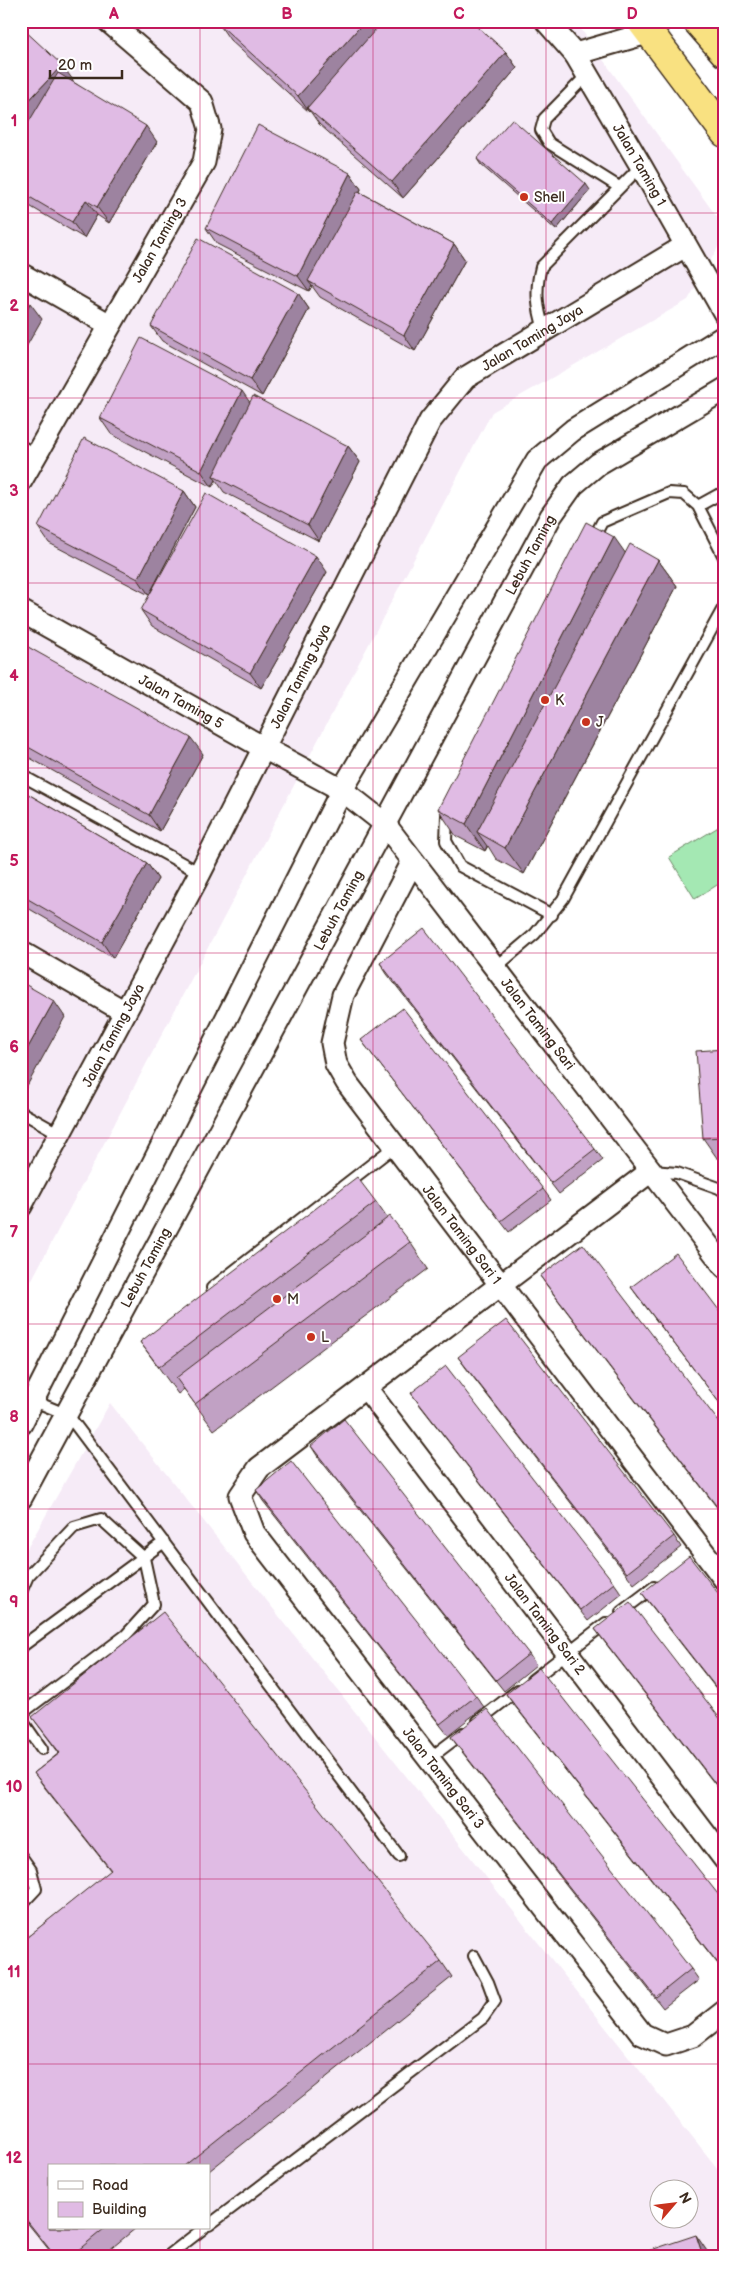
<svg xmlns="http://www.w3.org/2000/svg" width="746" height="2277" font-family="'Balsamiq Sans',sans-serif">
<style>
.built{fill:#f6ebf7;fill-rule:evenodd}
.pitch{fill:#a4e8b3;stroke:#708968}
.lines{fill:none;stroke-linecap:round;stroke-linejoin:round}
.lane-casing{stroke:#3b2a1e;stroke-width:14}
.street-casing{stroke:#3b2a1e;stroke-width:25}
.highway-casing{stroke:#3b2a1e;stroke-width:31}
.lane{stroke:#fff;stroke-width:10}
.street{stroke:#fff;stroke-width:21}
.highway{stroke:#f9e181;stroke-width:28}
.wall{fill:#c1a1c4;stroke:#3b2a1e}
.shaded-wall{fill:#9d83a0;stroke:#3b2a1e}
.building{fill:#e0bbe4;stroke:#3b2a1e}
.grid{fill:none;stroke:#c2185b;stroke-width:1;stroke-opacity:0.55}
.poi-dot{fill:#c8321e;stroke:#fff;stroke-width:2}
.labels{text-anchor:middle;stroke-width:4;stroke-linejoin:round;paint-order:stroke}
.street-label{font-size:14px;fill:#3b2a1e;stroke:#fff}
.poi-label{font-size:14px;fill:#3b2a1e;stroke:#fff;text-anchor:start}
.neatline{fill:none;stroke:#c2185b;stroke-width:2}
.grid-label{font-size:16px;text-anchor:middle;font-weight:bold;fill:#c2185b}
</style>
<rect width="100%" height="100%" fill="#fff"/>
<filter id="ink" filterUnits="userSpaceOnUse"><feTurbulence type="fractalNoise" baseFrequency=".02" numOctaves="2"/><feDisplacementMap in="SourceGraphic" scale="10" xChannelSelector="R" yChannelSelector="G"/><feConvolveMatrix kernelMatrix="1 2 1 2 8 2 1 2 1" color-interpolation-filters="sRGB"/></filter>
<g filter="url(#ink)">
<path class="built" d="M21,21H575L725,228V235L688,300L492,412L21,1300Z
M110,1403L725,2178V2256H21V1559ZM49,2166H209V2228H49ZM658,2190H688V2220H658Z"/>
<path class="pitch" d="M725,823V880L695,899L669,857Z"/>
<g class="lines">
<defs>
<path id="lane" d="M587,75L544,119L541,130L549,143L619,187
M544,329C537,307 535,290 541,267L641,166
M21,446L36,455
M698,506L718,495L725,494
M592,541L602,522L669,493L684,494L698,506L725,559
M21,775L200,873
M450,810L447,815L446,841L460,866L552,915
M495,968L535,934L563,899L725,605
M21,1112L60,1134
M652,1171L677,1173L719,1188L725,1192
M212,1288L395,1146
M34,1401L68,1415L399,1856
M21,1592L28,1576L74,1527L101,1519L144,1558L154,1604L126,1635L21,1714
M621,1612L654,1587
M21,1647L164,1542
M532,1680L606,1623
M21,1719L42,1749
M478,1721L518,1690
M430,1758L463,1733
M21,1856L31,1870L36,1889L21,1905
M209,2225L483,2018L495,2001L488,1982L474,1956
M168,2256L204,2228"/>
<g id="street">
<path id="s1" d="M546,21L575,54L641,166L725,314"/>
<path d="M575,54L651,32"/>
<path d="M21,274L110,325"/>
<path id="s2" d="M21,481L204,162L210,129L202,102L108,21"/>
<path id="s3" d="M21,611L264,748L342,790L384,823L725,1267"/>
<path id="s4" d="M413,861L343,995L332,1043L336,1064L347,1083L725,1580"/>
<path d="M21,952L125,1012"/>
<path id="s5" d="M651,1171L259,1468L240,1496L254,1533L642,2034L666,2045L693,2036L725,2011"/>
<path id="s6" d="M21,1206L200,873L430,421L465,378L685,246"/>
<path id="s7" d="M366,1388L725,1860"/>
<path d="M21,1424L342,790L537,460L573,430L725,336"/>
<path id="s8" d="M21,1498L551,516L573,485L598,464L725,389"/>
</g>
<path id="highway" d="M641,21L725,133
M697,21L725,53"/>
</defs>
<use href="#lane" class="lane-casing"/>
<use href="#street" class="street-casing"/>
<use href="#highway" class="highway-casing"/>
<use href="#lane" class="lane"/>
<use href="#street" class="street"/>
<use href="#highway" class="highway"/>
</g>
<path class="wall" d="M220,21H471L506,52L517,68L403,198L319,124L310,111L309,112L230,40L219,24L221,22Z
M21,27L73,80L72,81L157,142L109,223L97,215L84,238L21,201Z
M477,159L590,190L556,230L481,165Z
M350,173L361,189L360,192L454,244L465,260L415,351L320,297L312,286L309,291L217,244L206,228Z
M298,293L309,309L262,396L162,341L151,326Z
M250,403L348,446L360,462L319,541L224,492L216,480L212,487L111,434L100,418Z
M184,491L195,507L149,595L49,543L38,527Z
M625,553L658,560L677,586L524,874L496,859L488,846L485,851L456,836L438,809Z
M327,572L261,688L152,626L141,610Z
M21,643L203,754L160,831L21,753Z
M21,790L147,863L158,879L113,958L21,904Z
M380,963L595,1149L603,1160L559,1194L387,974Z
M361,1040L543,1189L551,1200L509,1232Z
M725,1049V1158H717L703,1138Z
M376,1202L387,1218L410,1242L428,1269L214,1430L184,1389L178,1394L140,1342Z
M540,1276L725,1430V1518L548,1287Z
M631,1287L725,1318V1410L639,1298Z
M458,1357L674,1536L681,1547L634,1584L466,1368Z
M411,1393L614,1583L622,1594L588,1621L419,1404Z
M311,1446L529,1654L536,1665L504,1691L318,1457Z
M256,1490L476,1696L484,1707L448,1735L263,1501Z
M642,1593L725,1602V1700L650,1604Z
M595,1629L725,1725V1797L603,1640Z
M506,1694L725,1903V1973L514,1705Z
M32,1717L441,1961L452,1977L209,2171V2166H49V2228H136L102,2256H54L21,2215V1942L111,1871L45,1788L34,1773L59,1753Z
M451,1737L691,1969L699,1980L663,2008L459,1748Z"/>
<path class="shaded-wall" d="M365,21H391L307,108L310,111L309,112L298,96Z
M506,52L517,68L403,198L392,182Z
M62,65L73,80L21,137V109Z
M146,126L157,142L109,223L97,207Z
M350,173L361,189L313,284L308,281L312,286L309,291L298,276Z
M586,184L590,190L556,230L552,224Z
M86,200L97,215L84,238L72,222Z
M454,244L465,260L415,351L404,335Z
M298,293L309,309L262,396L250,380Z
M30,303L42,319L21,356V320Z
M242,391L253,407L213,476L216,480L212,487L201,471Z
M348,446L360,462L319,541L308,525Z
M184,491L195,507L149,595L138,579Z
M614,537L633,564L477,832L487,846L485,851L466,824Z
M316,556L327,572L261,688L250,673Z
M658,560L677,586L524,874L505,848Z
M191,738L203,754L160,831L149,815Z
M147,863L158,879L113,958L102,942Z
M54,1001L65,1017L23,1093L21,1091V1060Z
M696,2235L707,2251L709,2256H703Z"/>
<path class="building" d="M221,21H365L298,96L219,24Z
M383,21H471L506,52L392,182L307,108Z
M21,27L62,65L21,109Z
M58,73L146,126L97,207L86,200L72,222L21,192V135Z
M512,119L586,184L552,224L477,159Z
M258,125L350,173L298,276L206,228Z
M358,191L454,244L404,335L308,281Z
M198,238L298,293L250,380L151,326Z
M21,298L30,303L21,320Z
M141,338L242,391L201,471L100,418Z
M253,396L348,446L308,525L213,476Z
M84,438L184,491L138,579L38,527Z
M206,493L316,556L250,673L141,610Z
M586,522L614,537L466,824L438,809Z
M630,544L658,560L505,848L477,832Z
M21,643L191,738L149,815L21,743Z
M21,790L147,863L102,942L21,895Z
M424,928L595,1149L551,1183L380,963Z
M21,982L54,1001L21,1060Z
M403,1008L543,1189L501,1221L361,1040Z
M725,1049V1137L703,1138L696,1051Z
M357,1177L376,1202L159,1367L140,1342Z
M390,1216L410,1242L195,1404L176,1378Z
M583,1244L725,1430V1517L540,1276Z
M676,1253L725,1318V1410L631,1287Z
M506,1320L674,1536L627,1573L458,1357Z
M446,1366L614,1583L580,1610L411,1393Z
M344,1419L529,1654L496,1680L311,1446Z
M291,1461L476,1696L440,1724L256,1490Z
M689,1556L725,1602V1699L642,1593Z
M630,1602L725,1725V1796L595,1629Z
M163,1612L441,1961L184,2166H49V2228H105L71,2256H55L21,2213V1942L111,1870L34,1773L60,1753L32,1717Z
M539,1668L725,1903V1956L717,1962L506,1694Z
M487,1709L691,1969L656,1997L451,1737Z
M696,2235L703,2256H633Z"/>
</g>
<path class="grid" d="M200,21V2166M373,21V2256M546,21V2256M21,213H725M21,398H725M21,583H725M21,768H725M21,953H725M21,1138H725M21,1324H725M21,1509H725M21,1694H725M21,1879H725M21,2064H725M200,2228V2256"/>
<g class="poi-dot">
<circle cx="524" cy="197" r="5"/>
<circle cx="545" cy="700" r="5"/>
<circle cx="586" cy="722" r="5"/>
<circle cx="277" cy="1299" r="5"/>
<circle cx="311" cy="1337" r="5"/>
</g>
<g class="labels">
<g class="street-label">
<text dy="5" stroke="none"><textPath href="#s1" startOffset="172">Jalan Taming 1</textPath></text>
<text dy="5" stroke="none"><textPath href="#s2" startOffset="278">Jalan Taming 3</textPath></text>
<text dy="5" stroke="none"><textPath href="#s6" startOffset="1019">Jalan Taming Jaya</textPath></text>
<text dy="5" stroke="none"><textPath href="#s8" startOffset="1072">Lebuh Taming</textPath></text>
<text dy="5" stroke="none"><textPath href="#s6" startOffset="599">Jalan Taming Jaya</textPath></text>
<text dy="5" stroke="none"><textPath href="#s3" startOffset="184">Jalan Taming 5</textPath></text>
<text dy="5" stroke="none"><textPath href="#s8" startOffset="668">Lebuh Taming</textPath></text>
<text dy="5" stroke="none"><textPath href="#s3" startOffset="674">Jalan Taming Sari</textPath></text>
<text dy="5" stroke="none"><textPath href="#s6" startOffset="194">Jalan Taming Jaya</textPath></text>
<text dy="5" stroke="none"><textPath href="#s4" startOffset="434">Jalan Taming Sari 1</textPath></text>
<text dy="5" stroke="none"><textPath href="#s8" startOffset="262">Lebuh Taming</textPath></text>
<text dy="5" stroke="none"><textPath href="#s7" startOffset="296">Jalan Taming Sari 2</textPath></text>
<text dy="5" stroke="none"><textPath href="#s5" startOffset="875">Jalan Taming Sari 3</textPath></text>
</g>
<g class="poi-label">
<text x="534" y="202">Shell</text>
<text x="555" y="705">K</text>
<text x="596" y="727">J</text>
<text x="287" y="1304">M</text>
<text x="321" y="1342">L</text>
</g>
</g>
<rect width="746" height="2277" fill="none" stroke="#fff" stroke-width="55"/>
<rect x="48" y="2164" width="162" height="65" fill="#ffffff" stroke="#b1aaa5"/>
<rect x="58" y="2181" width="25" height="8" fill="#ffffff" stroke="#b1aaa5"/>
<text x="92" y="2190" font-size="15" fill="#3b2a1e">Road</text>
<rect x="58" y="2202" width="25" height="15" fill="#e0bbe4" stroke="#b1aaa5"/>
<text x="92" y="2214" font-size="15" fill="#3b2a1e">Building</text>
<g transform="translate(674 2204) rotate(62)"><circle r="24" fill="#ffffff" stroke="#b1aaa5"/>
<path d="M0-4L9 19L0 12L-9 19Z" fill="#c8321e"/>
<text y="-8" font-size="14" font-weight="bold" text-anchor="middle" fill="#3b2a1e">N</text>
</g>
<path d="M50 70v8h72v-8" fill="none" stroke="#3b2a1e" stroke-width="2.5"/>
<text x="58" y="70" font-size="15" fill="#3b2a1e" stroke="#ffffff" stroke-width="4" paint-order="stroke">20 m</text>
<rect x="28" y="28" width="690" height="2222" class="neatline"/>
<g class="grid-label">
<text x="114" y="19">A</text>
<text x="287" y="19">B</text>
<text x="459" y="19">C</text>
<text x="632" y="19">D</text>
<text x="14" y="126">1</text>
<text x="14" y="311">2</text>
<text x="14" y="496">3</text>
<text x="14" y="681">4</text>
<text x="14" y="866">5</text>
<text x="14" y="1052">6</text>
<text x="14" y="1237">7</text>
<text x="14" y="1422">8</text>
<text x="14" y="1607">9</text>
<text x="14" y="1792">10</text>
<text x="14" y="1977">11</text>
<text x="14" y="2163">12</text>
</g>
</svg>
